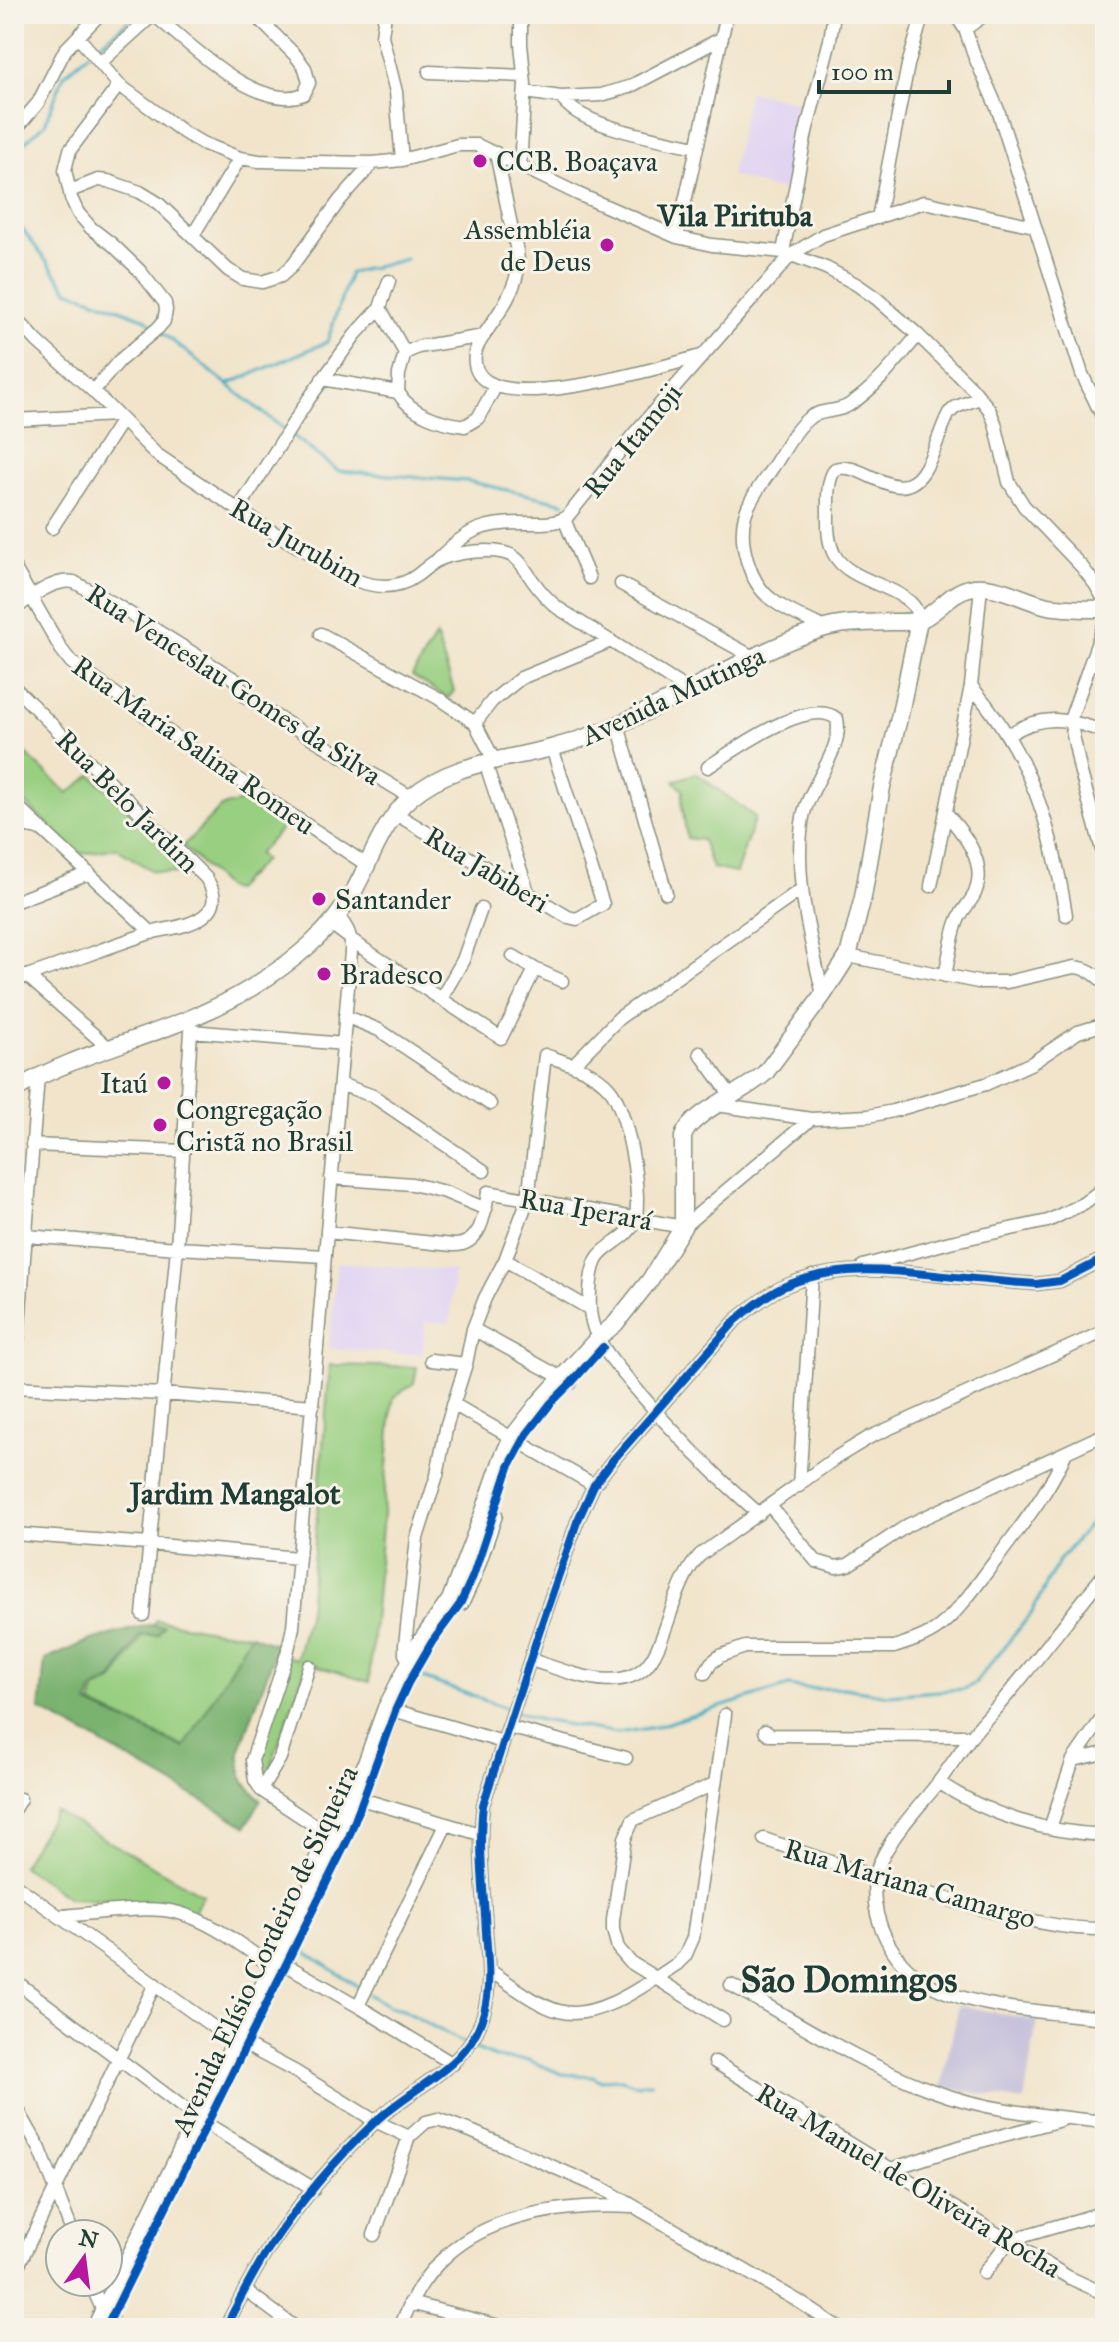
<svg xmlns="http://www.w3.org/2000/svg" width="1119" height="2342" font-family="'IM FELL Great Primer',serif">
<style>
.built{fill:#e1d4f3}
.industrial{fill:#c5c0da}
.green{fill:#99cf81;stroke:#5c865a;stroke-width:2}
.forest{fill:#7ab26f;stroke:#4c7852;stroke-width:2}
.lines{fill:none;stroke-linecap:round;stroke-linejoin:round}
.stream{stroke:#43adc2;stroke-width:3}
.minor-casing{stroke:#88907f;stroke-width:15}
.major-casing{stroke:#88907f;stroke-width:19}
.minor{stroke:#fff;stroke-width:12}
.major{stroke:#fff;stroke-width:16}
.cycleway-casing{stroke:#f7f3e8;stroke-width:13}
.cycleway{stroke:#0057b8;stroke-width:8}
.poi-dot{fill:#b5179e;stroke:#f7f3e8;stroke-width:3}
.labels{text-anchor:middle;stroke-width:6;stroke-linejoin:round;paint-order:stroke}
.poi-label{font-size:28px;fill:#1f3d34;stroke:#f7f3e8;text-anchor:start}
.street-label{font-size:28px;fill:#1f3d34;stroke:#f7f3e8}
.neighbourhood-label{font-size:30px;font-weight:bold;fill:#1f3d34;stroke:#f7f3e8}
.district-label{font-size:36px;font-weight:bold;fill:#1f3d34;stroke:#f7f3e8}
</style>
<rect width="100%" height="100%" fill="#f7f3e8"/>
<filter id="ink" filterUnits="userSpaceOnUse"><feTurbulence type="fractalNoise" baseFrequency=".0125" numOctaves="2"/><feDisplacementMap in="SourceGraphic" scale="16" xChannelSelector="R" yChannelSelector="G"/><feConvolveMatrix kernelMatrix="1 2 1 2 8 2 1 2 1" color-interpolation-filters="sRGB"/></filter>
<filter id="wash" filterUnits="userSpaceOnUse"><feTurbulence type="fractalNoise" baseFrequency=".006" numOctaves="4" result="noise"/><feDisplacementMap in="SourceGraphic" scale="32" xChannelSelector="R" yChannelSelector="G"/><feGaussianBlur stdDeviation="1.8" result="paint"/><feColorMatrix in="noise" values="0 0 0 0 0 0 0 0 0 0 0 0 0 0 0 0 0 1.4 0 .05"/><feComposite in="paint" operator="in"/></filter>
<g filter="url(#wash)">
<rect width="100%" height="100%" fill="#f1e4ca"/>
<path class="built" d="M749,91L802,103L788,189L770,188L731,175Z
M337,1262L454,1271L450,1323L425,1322L422,1355L329,1348Z"/>
<path class="industrial" d="M959,2005L1037,2021L1024,2101L941,2087Z"/>
<path class="green" d="M436,636L454,691L448,698L412,676Z
M14,743L68,793L92,775L196,876L152,871L116,848L82,854L66,844L14,791Z
M696,773L755,817L736,873L712,868L702,840L687,838L682,806L683,790L674,781Z
M241,802L253,803L286,824L258,854L264,860L234,890L226,888L183,846L221,807Z
M330,1365L417,1367L414,1383L394,1397L392,1406L369,1682L307,1663L266,1779L259,1752L287,1656L296,1659L309,1609Z
M156,1620L217,1631L253,1635L187,1748L91,1704L96,1689L114,1680L143,1635H148Z
M55,1811L203,1895L193,1913L167,1904L69,1898L22,1866Z"/>
<path class="forest" d="M148,1625L164,1626L157,1635H140L112,1680L93,1690L88,1704L184,1748L250,1635L275,1644L274,1655L239,1752L243,1781L261,1800L246,1826L87,1735L40,1710L45,1660L91,1640Z"/>
<g class="lines">
<path class="stream" d="M94,49L137,14
M14,152L45,124L64,75L88,54
M14,218L68,290L144,318L154,326
M160,331L286,431
M229,384L327,342L350,273L406,259
M292,435L338,471L467,481L565,503
M423,1678L509,1709
M516,1712L540,1720L618,1733L655,1727L789,1686L805,1689L844,1688L888,1695L964,1689L974,1684L1031,1614L1057,1563L1105,1506
M302,1949L363,1990
M369,1994L389,2007L403,2010L465,2044
M471,2047L498,2058L528,2060L562,2074L593,2076L599,2080L622,2079L638,2085L643,2083H651"/>
</g>
</g>
<g filter="url(#ink)">
<g class="lines">
<defs>
<path id="minor" d="M385,14L382,36L396,92L402,160
M955,14L965,29L974,55L998,110L1082,374L1105,422
M154,15C188,42 257,113 304,94L309,83L305,68L296,56L254,14
M965,29L986,14
M78,37L119,85L133,95L183,132L202,143L240,158L259,161L373,163L402,160L458,145H477L578,194L677,237L712,245L783,252L826,268L856,284L876,298L918,335L972,388L989,409L995,423L1009,482L1024,506L1082,567L1095,584L1105,601
M100,63L154,14
M429,72L524,76
M525,92L561,97C580,128 662,139 696,147
M561,97L601,95L629,87L722,38
M14,131L38,103L65,50L98,16
M496,153C501,177 506,201 511,225C514,239 519,253 518,267C516,290 499,313 486,332C482,339 476,346 475,354C465,429 668,365 701,356
M520,167L525,84L521,44V14
M70,191L98,180L108,181L140,192L158,203L228,270L243,279L262,282L281,276L291,267L340,200L373,163
M878,218L908,65L923,14
M193,235L240,158
M677,237L727,14
M783,252L806,132L830,40L834,14
M380,308L405,353L399,374L398,392
M14,316L38,342L93,391L156,454L264,527L358,581C378,588 398,589 416,576C423,571 429,565 436,561C453,552 498,546 514,557C522,562 527,573 533,581C540,591 548,600 558,608L688,690
M405,353L418,347L484,336
M322,379L398,392C410,414 442,423 465,426L478,418L495,387
M93,391L119,361L158,328L164,321L166,310L165,303L140,271L113,245L91,228L78,213L71,198L65,170L70,150L119,85
M14,420L117,415
M238,510L308,400L355,335L380,308L389,281
M564,519L589,578
M52,528L122,420
M437,560C469,528 484,522 529,523C543,523 556,524 567,517L633,435L791,255L823,235L924,202L1034,226
M14,567L61,649L71,662L194,750L367,865
M621,584L753,657
M14,610C29,598 54,578 74,582L113,603L236,680L245,696L265,710L411,797
M919,620C918,616 917,612 915,608C900,585 848,582 834,554C827,540 828,525 828,511C828,497 827,481 835,469C862,459 898,509 923,472C935,454 939,432 949,413L956,407L980,398
M1105,622L1070,720L1080,769L1105,861
M825,628C807,619 787,612 771,599C749,582 738,542 745,515C750,498 763,482 773,467C783,453 795,428 809,418C820,409 837,413 849,405C876,388 898,359 918,335
M321,634L438,698L475,723L494,760
M971,686C1030,753 1052,827 1066,915
M14,687L206,878C213,889 218,901 208,912C194,927 168,928 150,933C104,948 60,966 14,980
M475,723L492,701L521,678L611,641
M618,725L666,893
M1008,735C1044,712 1067,719 1105,732
M485,762L528,892
M708,767C733,751 809,695 837,719C844,749 809,786 803,817C793,876 810,937 823,995
M14,803L152,933
M396,814L568,917L577,919L603,904L552,748
M14,824L42,830
M931,886L971,686L981,587
M14,902L89,873
M331,924L364,949L501,1038L535,969
M513,956L535,969L562,981
M848,956L978,982H1007L1074,967C1088,968 1095,974 1105,983
M27,976L110,1049
M945,976C949,958 951,937 958,920C962,910 971,902 975,893C988,863 964,834 946,813
M441,999L463,960L481,909
M345,1016L379,1030L490,1104
M191,1031L344,1044
M700,1053L732,1097
M573,1065L619,1018L802,889
M340,1084L373,1096L484,1171
M717,1105L811,1119L868,1116L893,1111L986,1084L1032,1063L1078,1032L1105,1024
M32,1145L184,1151
M331,1178L412,1184L445,1192L486,1209
M327,1232L453,1245C481,1246 485,1214 488,1192L683,1227L811,1119
M14,1235L177,1248L325,1256
M505,1260L590,1309
M863,1266L950,1242L1048,1221L1084,1203L1105,1187
M473,1329L571,1383
M431,1360L466,1364
M14,1387L163,1394L313,1406
M14,1390L38,1076
M453,1404L594,1485
M799,1486L812,1276
M771,1507L816,1561L836,1567L848,1565L908,1525L1105,1434
M14,1534L149,1544L298,1558
M1105,1573C1073,1613 1042,1653 1010,1692C997,1708 982,1722 970,1738C959,1753 949,1768 938,1783C918,1809 880,1846 875,1879C870,1919 892,1963 927,1983C974,2010 1051,2012 1105,2018
M143,1615L177,1248L191,1031L189,1020
M531,1660C567,1671 630,1701 654,1655C663,1639 668,1620 674,1603C681,1585 687,1569 700,1555L837,1457L870,1437L1105,1331
M415,1670L405,1654V1645L417,1538L437,1475L447,1424L466,1364L473,1329L485,1298L505,1260L528,1199L545,1055C567,1063 593,1070 609,1088C627,1106 644,1200 634,1223C627,1238 609,1244 599,1256C589,1268 588,1307 592,1322C598,1346 616,1364 631,1383C672,1432 711,1472 759,1514
M705,1673L711,1663L720,1656L745,1647H894C909,1642 926,1637 939,1627C963,1607 980,1580 999,1556C1024,1522 1050,1490 1066,1452
M386,1708L503,1742
M508,1727L626,1758
M765,1731L770,1735L972,1736
M1073,1760L1105,1753
M938,1782C990,1816 1043,1832 1105,1835
M714,1784L633,1820L625,1838L613,1920V1930L618,1948L630,1962L723,2020
M261,1790L280,1758L309,1666
M354,1797L480,1834
M14,1809L20,1799
M1050,1828L1073,1760L1105,1714
M326,1833L261,1790L255,1780L252,1760L287,1654L293,1627L351,952C352,937 348,928 338,916
M764,1839C835,1864 906,1888 979,1908C1019,1918 1063,1930 1105,1929
M14,1884L219,2031L296,2072L375,2121L409,2137
M313,1886L309,1881V1874L326,1833L347,1790L358,1785
M61,1916C95,1914 148,1904 179,1913C216,1923 249,1952 281,1972
M276,1959L358,2006L453,2064
M489,1970C509,1983 536,2005 559,2011C596,2022 646,1984 677,1964L685,1956L693,1938L725,1715
M14,1980L197,2118L314,2189
M731,1985C796,2021 861,2064 931,2090C986,2111 1048,2116 1105,2122
M358,2006L446,1825
M715,2062L1068,2277L1105,2294
M14,2103L40,2149L73,2234
M891,2169L966,2145L1061,2120
M374,2235L409,2137L426,2122L438,2119L473,2132L604,2189L798,2301L839,2328
M984,2273L1010,2240L1105,2212
M14,2274L155,1984
M90,2282L103,2311L112,2316
M245,2290L296,2328
M410,2303L507,2328
M225,2328C239,2301 253,2273 269,2248C299,2203 336,2159 375,2122C413,2085 470,2068 484,2012C491,1987 488,1959 486,1933C484,1891 478,1848 483,1805L539,1632L577,1522L594,1485L613,1460L736,1320C750,1309 764,1296 781,1288C833,1263 889,1270 944,1276C975,1279 1005,1282 1036,1284L1060,1281L1105,1258
M400,2328C410,2301 424,2275 446,2256C491,2213 572,2203 632,2207"/>
<path id="major" d="M14,1090C89,1046 177,1034 251,988C291,963 332,932 355,889C372,858 383,822 410,798C450,763 502,761 551,748C647,724 728,659 822,629C844,622 868,623 891,622C900,622 913,623 922,619C939,611 951,592 969,588C996,582 1023,601 1048,606C1067,609 1086,609 1105,609
M461,1602L473,1576L494,1515
M95,2328L197,2118L325,1862L354,1797L386,1708L419,1644L450,1600L483,1514L502,1459L511,1439L539,1403L598,1338L615,1324L650,1280L683,1227V1137C690,1112 745,1093 766,1072L823,995L848,956L863,897L882,787L900,714L919,620"/>
</defs>
<use href="#minor" class="minor-casing"/>
<use href="#major" class="major-casing"/>
<use href="#minor" class="minor"/>
<use href="#major" class="major"/>
<defs>
<path id="cycleway" d="M106,2328L349,1837L395,1711L408,1683L432,1642L460,1604L473,1576L509,1467L527,1434L551,1403L571,1383L603,1347
M225,2328C239,2301 253,2273 269,2248C299,2203 336,2159 375,2122C413,2085 470,2068 484,2012C491,1987 488,1959 486,1933C484,1891 478,1848 483,1805L539,1632L577,1522L594,1485L613,1460L736,1320C750,1309 764,1296 781,1288C833,1263 889,1270 944,1276C975,1279 1005,1282 1036,1284L1060,1281L1105,1258"/>
</defs>
<use href="#cycleway" class="cycleway-casing"/>
<use href="#cycleway" class="cycleway"/>
</g>
</g>
<g class="poi-dot">
<circle cx="480" cy="161" r="8"/>
<circle cx="607" cy="245" r="8"/>
<circle cx="319" cy="899" r="8"/>
<circle cx="324" cy="974" r="8"/>
<circle cx="164" cy="1083" r="8"/>
<circle cx="160" cy="1125" r="8"/>
</g>
<g class="labels">
<g class="poi-label">
<text x="496" y="171">CCB. Boaçava</text>
<text x="591" y="239" text-anchor="end">Assembléia<tspan x="591" dy="32">de Deus</tspan></text>
<text x="335" y="909">Santander</text>
<text x="340" y="984">Bradesco</text>
<text x="148" y="1093" text-anchor="end">Itaú</text>
<text x="176" y="1119">Congregação<tspan x="176" dy="32">Cristã no Brasil</tspan></text>
</g>
<g class="street-label">
<text transform="translate(632 440) rotate(-51)" y="10">Rua Itamoji</text>
<text transform="translate(297 542) rotate(30)" y="10">Rua Jurubim</text>
<text transform="translate(234 684) rotate(33)" y="10">Rua Venceslau Gomes da Silva</text>
<text transform="translate(673 695) rotate(-25)" y="10">Avenida Mutinga</text>
<text transform="translate(194 745) rotate(35)" y="10">Rua Maria Salina Romeu</text>
<text transform="translate(128 801) rotate(45)" y="10">Rua Belo Jardim</text>
<text transform="translate(487 869) rotate(31)" y="10">Rua Jabiberi</text>
<text transform="translate(586 1209) rotate(10)" y="10">Rua Iperará</text>
<text transform="translate(910 1883) rotate(16)" y="10">Rua Mariana Camargo</text>
<text transform="translate(264 1950) rotate(-65)" y="10">Avenida Elísio Cordeiro de Siqueira</text>
<text transform="translate(909 2180) rotate(31)" y="10">Rua Manuel de Oliveira Rocha</text>
</g>
<g class="neighbourhood-label">
<text x="735" y="226">Vila Pirituba</text>
<text x="235" y="1504">Jardim Mangalot</text>
</g>
<g class="district-label">
<text x="849" y="1992">São Domingos</text>
</g>
</g>
<rect width="1119" height="2342" fill="none" stroke="#f7f3e8" stroke-width="48"/>
<g transform="translate(84 2258) rotate(14)"><circle r="38" fill="#f7f3e8" stroke="#a1aaa0" stroke-width="2"/>
<path d="M0-6L14 30L0 20L-14 30Z" fill="#b5179e"/>
<text y="-12" font-size="22" font-weight="bold" text-anchor="middle" fill="#1f3d34">N</text>
</g>
<path d="M819 80v12h130v-12" fill="none" stroke="#1f3d34" stroke-width="4"/>
<text x="831" y="80" font-size="24" fill="#1f3d34" stroke="#f7f3e8" stroke-width="6" paint-order="stroke">100 m</text>
</svg>
